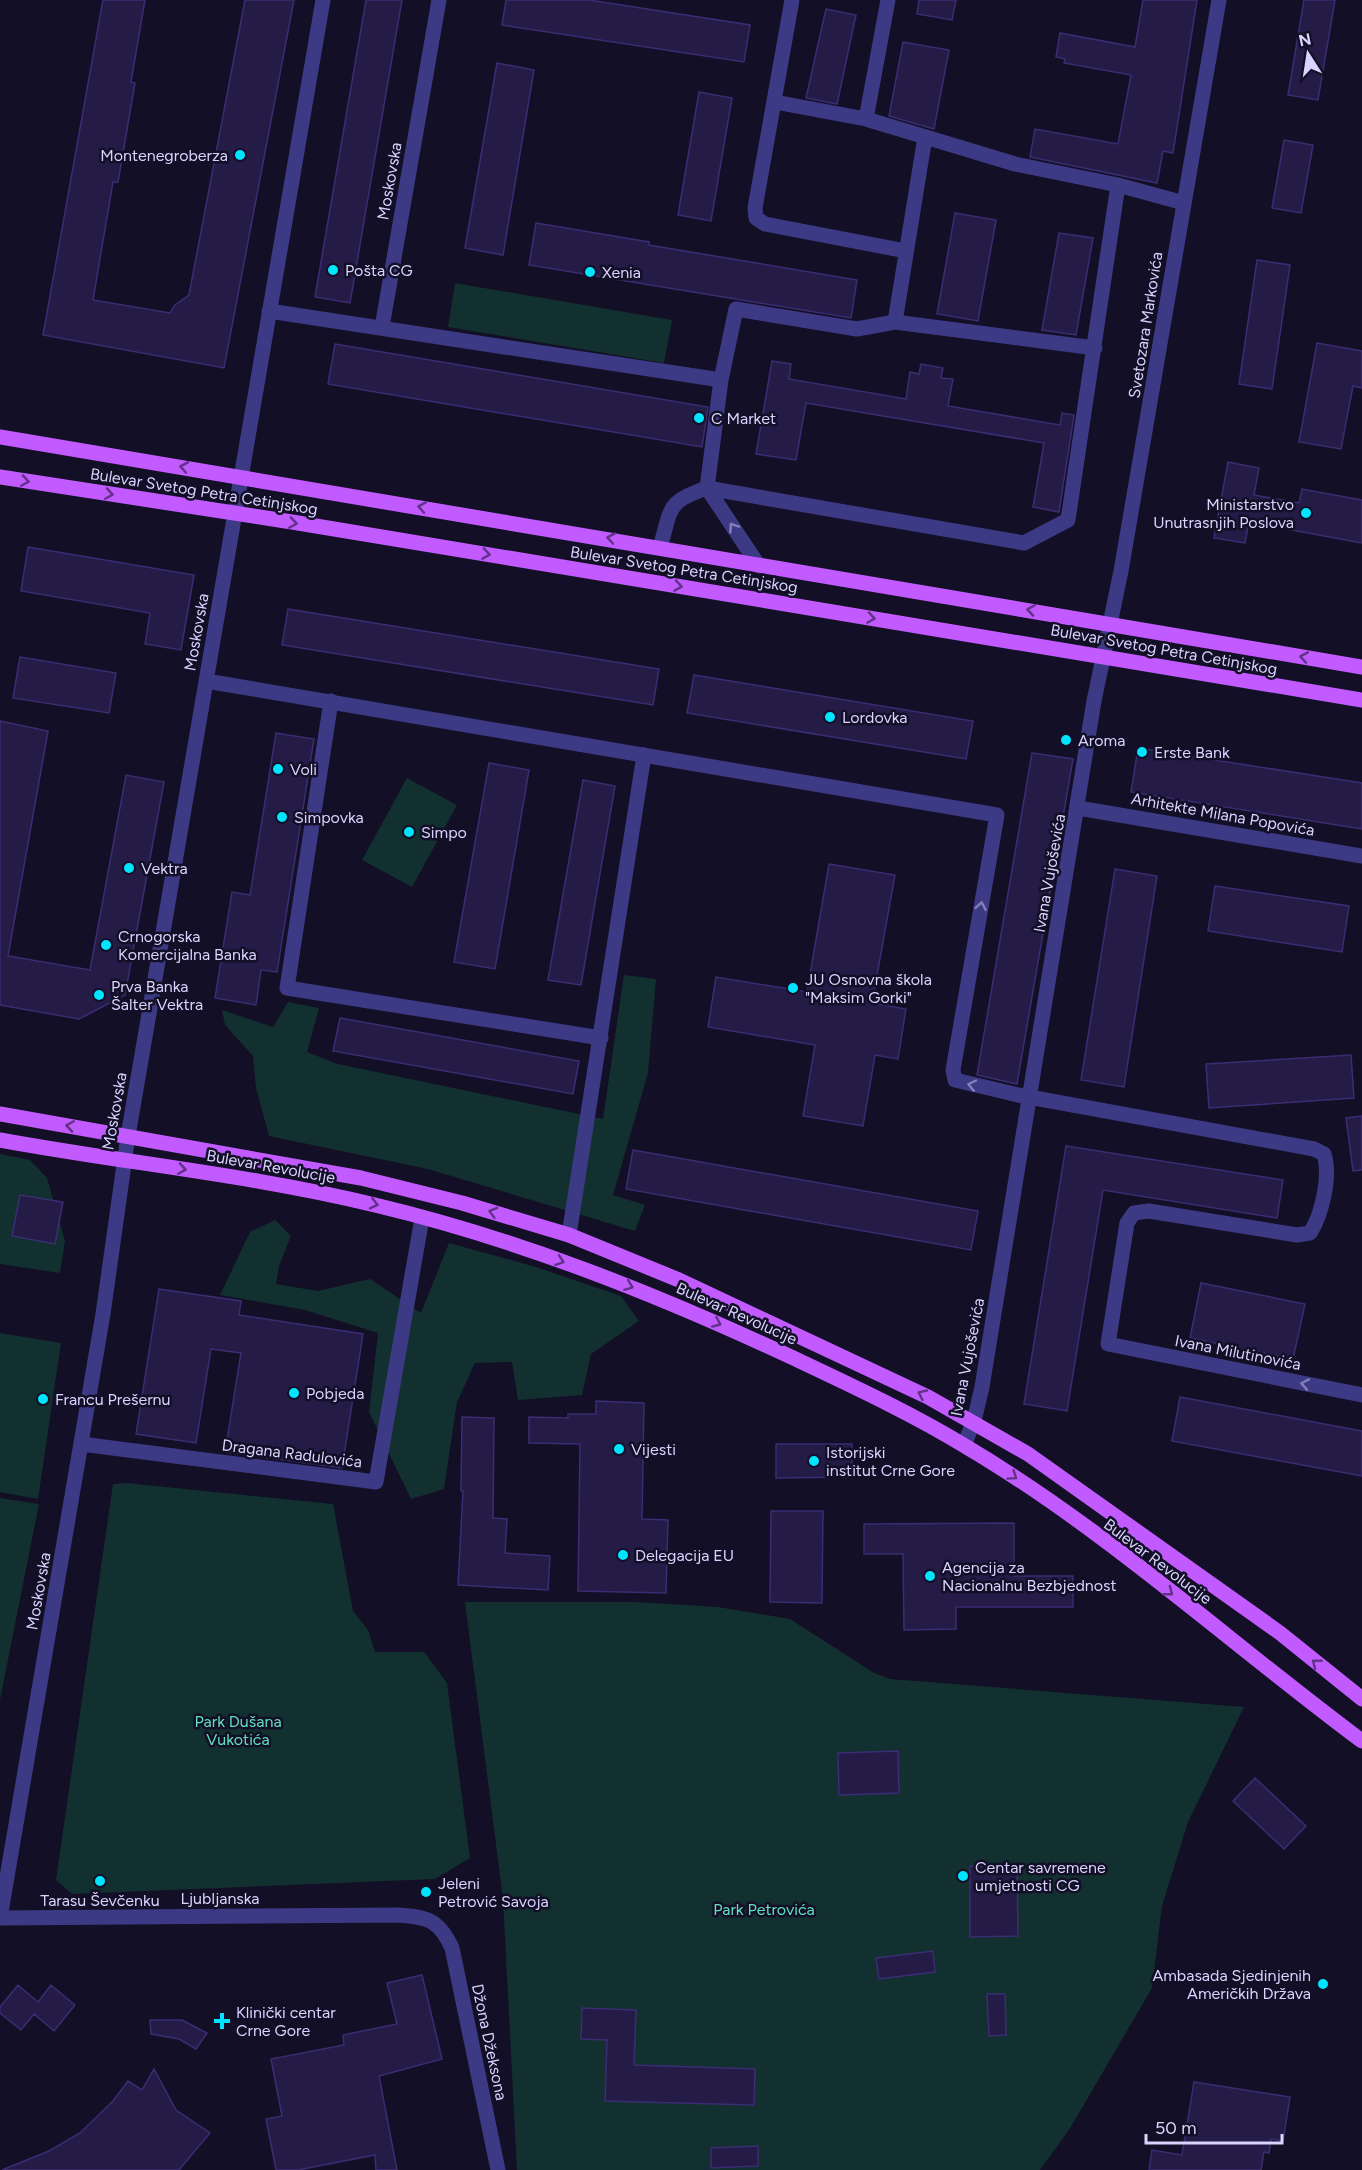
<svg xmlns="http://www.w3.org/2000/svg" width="1362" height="2170" font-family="Figtree,sans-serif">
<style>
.green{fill:#12302f}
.building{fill:#241b47;stroke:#3b2d73;stroke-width:1.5}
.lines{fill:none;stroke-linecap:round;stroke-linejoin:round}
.minor{stroke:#3d3a85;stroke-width:15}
.major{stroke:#c25bff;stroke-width:15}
.oneway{stroke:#623188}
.oneway2{stroke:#837fbc}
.poi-dot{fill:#00e5ff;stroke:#130f26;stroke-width:2}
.labels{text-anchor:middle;stroke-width:5;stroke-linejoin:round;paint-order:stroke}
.poi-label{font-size:16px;fill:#d9d4ff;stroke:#130f26;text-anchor:start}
.street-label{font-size:16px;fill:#d9d4ff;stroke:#130f26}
.park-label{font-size:16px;fill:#5fe0c0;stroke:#130f26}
</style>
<rect width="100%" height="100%" fill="#130f26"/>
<path class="green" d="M455,283L672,320L664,363L448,327Z
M407,778L457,805L412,887L362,860Z
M624,975L656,979L648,1073L613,1195L645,1205L635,1231L428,1169L269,1136L256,1088L253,1056L225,1025L222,1010L273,1027L288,1002L319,1008L307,1052L338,1064L603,1119Z
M0,1154L30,1160L47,1178L65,1241L60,1273L0,1264Z
M275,1220L291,1236L279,1266L276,1284L318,1291L370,1279L421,1313L449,1243L536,1267L621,1296L639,1321L591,1354L582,1395L518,1400L512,1362L475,1363L457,1402L444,1489L411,1499L369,1412L378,1333L305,1310L220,1295L250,1232Z
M0,1333L61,1343L38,1499L0,1492Z
M127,1483L333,1504L353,1611L368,1630L375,1652H424L447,1683L470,1858L435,1879L72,1894L56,1880L113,1484Z
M0,1498L39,1504L0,1700Z
M465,1602H636L718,1607L790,1619L874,1673L890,1679L1244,1707L1188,1822L1162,1906L1152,1988L1069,2130L1040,2170H517L503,1899Z"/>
<path class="building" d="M103,0H145L131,82L135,83L118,182H113L93,300L170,313L175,305L189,295L245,0H294L224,368L43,335Z
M366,0H402L350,303L315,297Z
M506,0H589L750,25L744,62L502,25Z
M919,0H956L952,20L917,14Z
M1143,0H1197L1173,153L1163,151L1157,183L1030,157L1035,129L1118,144L1131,75L1064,63L1065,59L1056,57L1060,33L1135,47Z
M1304,0H1335L1318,100L1288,95Z
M826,9L856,15L837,104L806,98Z
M903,42L949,50L934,129L889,116Z
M497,63L534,70L503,255L465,248Z
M699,92L732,98L711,221L678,215Z
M1284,140L1313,145L1301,213L1272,208Z
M955,213L996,220L978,321L937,314Z
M536,223L649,242V245L857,280L851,318L529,265Z
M1059,233L1093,238L1076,335L1042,330Z
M1257,260L1290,265L1272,389L1239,384Z
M1317,343L1362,351V388L1353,386L1341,449L1299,442Z
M335,344L708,407L702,447L328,384Z
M772,361L791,364L789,379L906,399L910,372L919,374L921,364L943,368L941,378L953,379L948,406L1060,425L1062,413L1074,415L1059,512L1033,507L1044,443L806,403L796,460L756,454Z
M1228,462L1259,468L1254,495L1299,503L1302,489L1362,500V543L1249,522L1245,543L1214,538Z
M28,547L194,575L181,650L145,644L150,613L21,591Z
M288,609L659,669L653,705L282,645Z
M20,657L116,673L109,713L13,698Z
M694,675L973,721L966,759L687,713Z
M0,721L48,731L8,956L90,970L126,775L164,782L125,995L79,1019L0,1005Z
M276,733L314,739L277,972L261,970L256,1005L215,998L232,892L250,895Z
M1138,748L1362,783V829L1131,792Z
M1032,753L1073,759L1017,1084L977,1075Z
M489,763L529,770L495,969L454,962Z
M583,780L615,786L581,985L548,980Z
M829,864L895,875L872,1003L906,1009L898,1059L875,1055L863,1126L803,1116L815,1045L708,1027L716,977L807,992Z
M1115,869L1157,876L1124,1087L1081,1080Z
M1215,886L1349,906L1342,952L1208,931Z
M340,1018L579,1061L573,1094L333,1051Z
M1351,1055L1354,1098L1209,1108L1206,1064Z
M1362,1116V1170L1353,1171L1346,1118Z
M1066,1146L1283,1180L1277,1218L1103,1190L1067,1411L1024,1404Z
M633,1150L978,1211L971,1250L626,1189Z
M20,1195L63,1202L55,1244L12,1236Z
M1201,1283L1305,1304L1293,1359L1190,1338Z
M159,1289L241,1301L239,1315L363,1334L342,1468L225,1452L241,1353L211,1349L196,1443L136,1434Z
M1180,1397L1362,1431V1476L1172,1441Z
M596,1401L644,1403L642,1519L668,1520L666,1593L578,1591L580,1444L529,1443V1417L568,1418V1414H596Z
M462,1417L494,1418L493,1518L507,1519L505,1553L550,1556L548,1590L458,1585L463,1491H461Z
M776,1444H852V1477L776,1478Z
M771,1511H823L822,1603L770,1602Z
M1014,1523V1576H1073V1607H956V1629L904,1630L903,1554H864V1524Z
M898,1751L899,1793L839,1795L838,1753Z
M1255,1778L1306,1826L1284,1849L1233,1801Z
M970,1866H1017L1018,1936L970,1937Z
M933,1951L935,1972L879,1979L876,1958Z
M422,1975L442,2059L379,2076L397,2170H376L375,2155L298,2170H276L266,2119L282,2116L271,2059L344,2045L343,2035L397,2024L387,1983Z
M18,1985L38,2002L51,1985L75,2005L54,2031L34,2014L21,2030L0,2013V2007Z
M987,1994H1005L1006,2035L989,2036Z
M582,2008L636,2010L634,2065L755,2069L754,2105L605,2101L607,2040L581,2039Z
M150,2020H182L207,2033L196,2049L179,2039L151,2034Z
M154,2069L176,2110L210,2133L179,2170H2L49,2151L80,2133L113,2101L128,2081L142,2090Z
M1194,2082L1290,2097L1283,2141L1271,2139L1269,2153L1264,2152L1261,2170H1149L1152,2150L1182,2155Z
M758,2146V2166L711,2168V2148Z"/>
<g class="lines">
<path class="minor" d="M792,0L755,208L756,218L765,224L906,251
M775,102L866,119L1015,164L1118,185L1184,203
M866,119L888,0
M269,311L721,380
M895,322L925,137
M382,327L439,0
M707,488L721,380L736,309L857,329L895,322L1095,348
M707,488L759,566
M660,547C672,509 665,502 707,488L1024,543L1068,520L1118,185
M206,681L997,815L953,1070L955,1080L1018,1095L1314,1149L1324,1154C1331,1175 1322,1215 1310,1233L1297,1235L1149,1211L1134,1213L1127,1223L1108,1344L1362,1395
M331,701L287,988L601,1038
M1078,808L1362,856
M569,1235L644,755
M81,1444L376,1482L422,1218
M964,1445L974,1421L982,1387L1094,701L1121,571L1219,0
M0,1918L103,1314L128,1136L323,0
M0,1918L398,1915C428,1917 439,1920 452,1948L498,2170"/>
<path class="major" d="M0,437L1362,667
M0,477L292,522L1362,700
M0,1114L361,1178L462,1203L569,1235L679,1280L928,1397L1028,1454L1280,1633L1362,1699
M0,1140C125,1163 252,1175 375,1205C518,1239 656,1294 789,1356C848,1384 909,1412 965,1446C1107,1530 1230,1643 1362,1741"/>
</g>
<defs><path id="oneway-chevron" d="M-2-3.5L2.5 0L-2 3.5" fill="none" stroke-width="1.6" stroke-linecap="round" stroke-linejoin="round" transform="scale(1.5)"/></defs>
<g class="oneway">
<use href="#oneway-chevron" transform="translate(184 467) rotate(-170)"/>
<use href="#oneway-chevron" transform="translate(25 481) rotate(9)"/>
<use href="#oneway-chevron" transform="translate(109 494) rotate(9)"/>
<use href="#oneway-chevron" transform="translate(422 507) rotate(-170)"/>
<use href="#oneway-chevron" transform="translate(293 523) rotate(9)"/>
<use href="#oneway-chevron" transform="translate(611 538) rotate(-170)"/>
<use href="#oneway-chevron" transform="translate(486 554) rotate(9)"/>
<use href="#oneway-chevron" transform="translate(678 586) rotate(9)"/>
<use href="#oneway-chevron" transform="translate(1031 610) rotate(-171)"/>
<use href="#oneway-chevron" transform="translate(871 618) rotate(9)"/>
<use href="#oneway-chevron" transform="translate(1304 657) rotate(-170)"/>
<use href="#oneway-chevron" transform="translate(70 1126) rotate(-171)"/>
<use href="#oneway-chevron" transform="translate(182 1169) rotate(9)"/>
<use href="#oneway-chevron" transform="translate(374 1204) rotate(14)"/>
<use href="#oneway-chevron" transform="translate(493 1212) rotate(-164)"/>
<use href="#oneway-chevron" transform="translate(560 1261) rotate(19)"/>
<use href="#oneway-chevron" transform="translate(629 1286) rotate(21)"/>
<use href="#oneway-chevron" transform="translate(717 1323) rotate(24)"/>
<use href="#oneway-chevron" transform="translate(922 1394) rotate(-155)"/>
<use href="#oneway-chevron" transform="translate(1013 1476) rotate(34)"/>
<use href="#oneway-chevron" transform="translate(1169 1592) rotate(38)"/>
<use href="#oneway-chevron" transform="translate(1316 1663) rotate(-141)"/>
</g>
<g class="oneway2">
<use href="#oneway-chevron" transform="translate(733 527) rotate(-124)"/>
<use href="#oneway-chevron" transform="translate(981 906) rotate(-80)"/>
<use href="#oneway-chevron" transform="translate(972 1085) rotate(-168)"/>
<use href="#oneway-chevron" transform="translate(1305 1384) rotate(-169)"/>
</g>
<g class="poi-dot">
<circle cx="240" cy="155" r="6"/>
<circle cx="333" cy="270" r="6"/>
<circle cx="590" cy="272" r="6"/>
<circle cx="699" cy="418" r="6"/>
<circle cx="1306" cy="513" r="6"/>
<circle cx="830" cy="717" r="6"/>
<circle cx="1066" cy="740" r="6"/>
<circle cx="1142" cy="752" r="6"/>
<circle cx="278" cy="769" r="6"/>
<circle cx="282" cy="817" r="6"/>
<circle cx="409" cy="832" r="6"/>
<circle cx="129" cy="868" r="6"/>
<circle cx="106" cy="945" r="6"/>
<circle cx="793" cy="988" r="6"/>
<circle cx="99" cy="995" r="6"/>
<circle cx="294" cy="1393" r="6"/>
<circle cx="43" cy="1399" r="6"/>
<circle cx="619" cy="1449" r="6"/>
<circle cx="814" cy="1461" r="6"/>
<circle cx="623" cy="1555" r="6"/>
<circle cx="930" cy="1576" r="6"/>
<circle cx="963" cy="1876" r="6"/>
<circle cx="100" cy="1881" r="6"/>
<circle cx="426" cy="1892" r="6"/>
<circle cx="1323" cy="1984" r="6"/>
<path d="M219 2012h6v6h6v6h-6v6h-6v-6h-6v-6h6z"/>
</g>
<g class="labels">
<g class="poi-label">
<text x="228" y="161" text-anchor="end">Montenegroberza</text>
<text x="345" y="276">Pošta CG</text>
<text x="602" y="278">Xenia</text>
<text x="711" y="424">C Market</text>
<text x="1294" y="510" text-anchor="end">Ministarstvo<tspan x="1294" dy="18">Unutrasnjih Poslova</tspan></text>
<text x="842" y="723">Lordovka</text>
<text x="1078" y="746">Aroma</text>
<text x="1154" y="758">Erste Bank</text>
<text x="290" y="775">Voli</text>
<text x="294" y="823">Simpovka</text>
<text x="421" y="838">Simpo</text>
<text x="141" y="874">Vektra</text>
<text x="118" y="942">Crnogorska<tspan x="118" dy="18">Komercijalna Banka</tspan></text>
<text x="805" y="985">JU Osnovna škola<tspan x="805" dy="18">"Maksim Gorki"</tspan></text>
<text x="111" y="992">Prva Banka<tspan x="111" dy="18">Šalter Vektra</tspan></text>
<text x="306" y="1399">Pobjeda</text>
<text x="55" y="1405">Francu Prešernu</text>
<text x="631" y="1455">Vijesti</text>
<text x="826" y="1458">Istorijski<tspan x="826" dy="18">institut Crne Gore</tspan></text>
<text x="635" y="1561">Delegacija EU</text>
<text x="942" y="1573">Agencija za<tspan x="942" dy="18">Nacionalnu Bezbjednost</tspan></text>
<text x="975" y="1873">Centar savremene<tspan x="975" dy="18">umjetnosti CG</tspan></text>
<text x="438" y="1889">Jeleni<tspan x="438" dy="18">Petrović Savoja</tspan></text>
<text x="100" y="1906" text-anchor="middle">Tarasu Ševčenku</text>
<text x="1311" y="1981" text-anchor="end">Ambasada Sjedinjenih<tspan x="1311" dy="18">Američkih Država</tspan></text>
<text x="236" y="2018">Klinički centar<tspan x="236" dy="18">Crne Gore</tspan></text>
</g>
<g class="street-label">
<text transform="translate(389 181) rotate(-80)" y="6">Moskovska</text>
<text transform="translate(1145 325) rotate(-81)" y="6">Svetozara Markovića</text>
<text transform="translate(204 491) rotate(9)" y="6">Bulevar Svetog Petra Cetinjskog</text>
<text transform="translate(684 569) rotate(9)" y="6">Bulevar Svetog Petra Cetinjskog</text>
<text transform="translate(196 632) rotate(-80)" y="6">Moskovska</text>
<text transform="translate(1164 649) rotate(10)" y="6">Bulevar Svetog Petra Cetinjskog</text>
<text transform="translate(1223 814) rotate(10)" y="6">Arhitekte Milana Popovića</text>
<text transform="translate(1049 873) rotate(-80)" y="6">Ivana Vujoševića</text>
<text transform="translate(114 1111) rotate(-80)" y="6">Moskovska</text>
<text transform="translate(271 1166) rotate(10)" y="6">Bulevar Revolucije</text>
<text transform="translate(737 1313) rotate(24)" y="6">Bulevar Revolucije</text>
<text transform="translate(1238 1352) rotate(11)" y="6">Ivana Milutinovića</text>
<text transform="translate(967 1357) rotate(-79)" y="6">Ivana Vujoševića</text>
<text transform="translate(292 1453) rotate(7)" y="6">Dragana Radulovića</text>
<text transform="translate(1158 1561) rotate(37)" y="6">Bulevar Revolucije</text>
<text transform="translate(38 1591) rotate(-80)" y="6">Moskovska</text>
<text x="220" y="1904">Ljubljanska</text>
<text transform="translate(490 2042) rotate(78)" y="6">Džona Džeksona</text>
</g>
<g class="park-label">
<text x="238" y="1727">Park Dušana<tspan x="238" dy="18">Vukotića</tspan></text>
<text x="764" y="1915">Park Petrovića</text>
</g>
</g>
<g transform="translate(1308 54) rotate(348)" stroke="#130f26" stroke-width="4.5" paint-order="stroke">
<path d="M0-4.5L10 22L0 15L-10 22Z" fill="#d9d4ff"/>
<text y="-9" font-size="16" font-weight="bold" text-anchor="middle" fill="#d9d4ff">N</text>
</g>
<path d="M1146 2134v9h136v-9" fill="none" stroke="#d9d4ff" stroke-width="3"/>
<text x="1155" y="2134" font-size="18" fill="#d9d4ff" stroke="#130f26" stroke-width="4.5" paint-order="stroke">50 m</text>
</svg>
